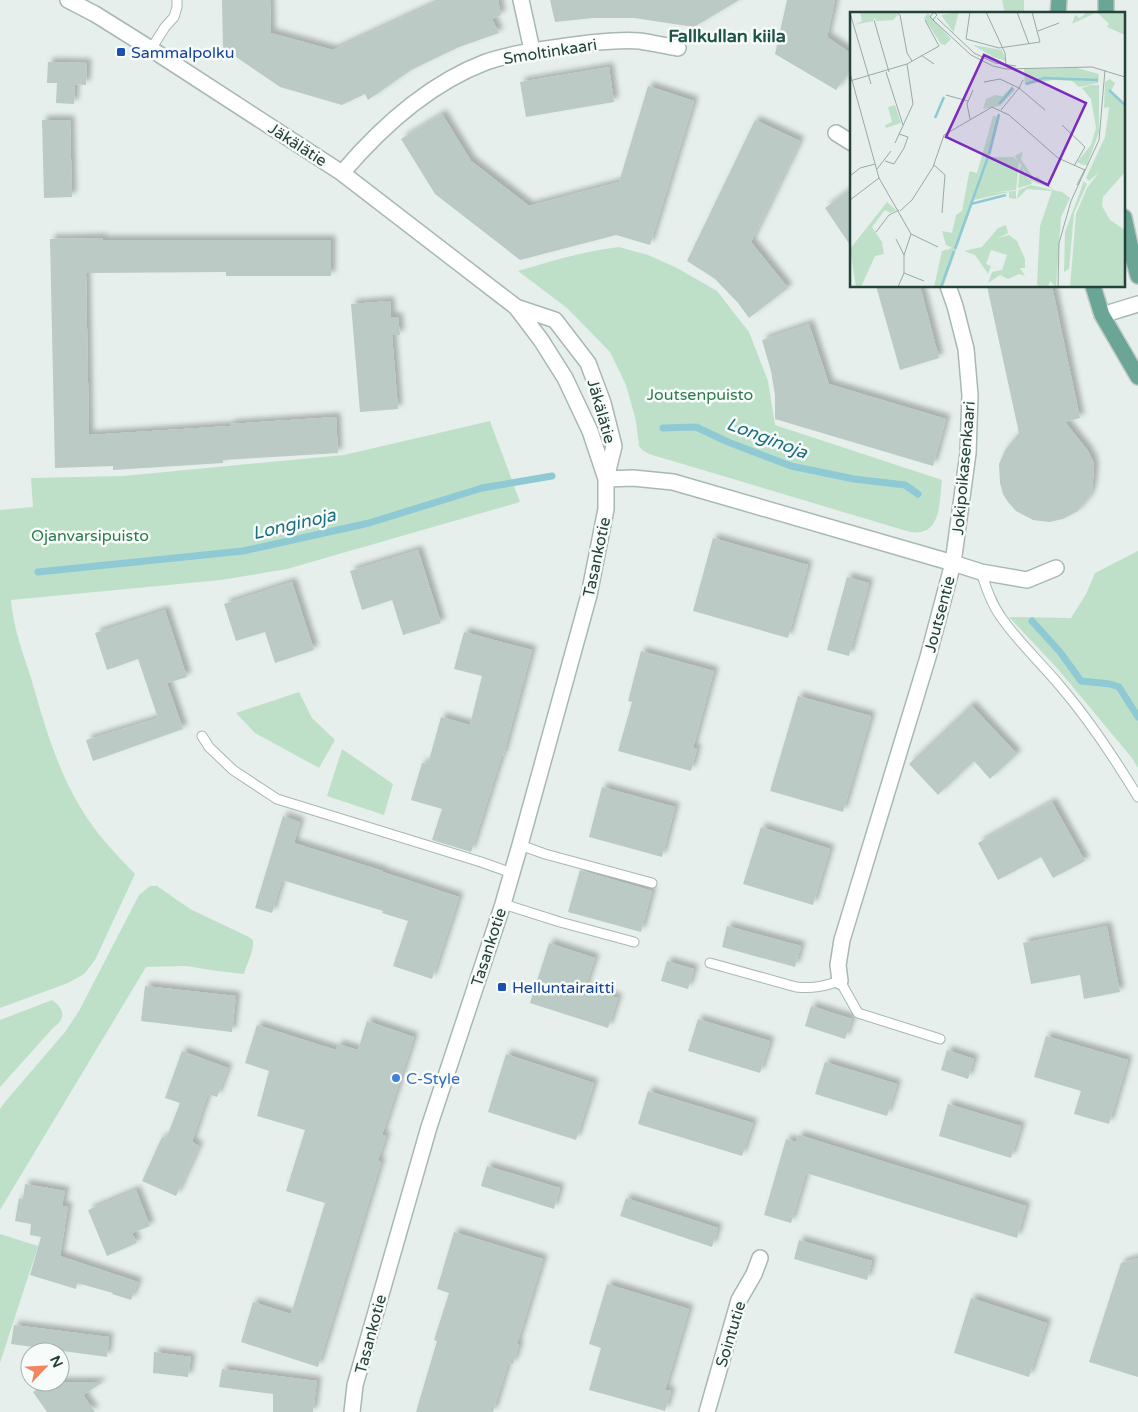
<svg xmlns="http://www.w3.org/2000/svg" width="1138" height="1412" font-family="'Varela Round',sans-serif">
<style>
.green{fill:#bfe0c8}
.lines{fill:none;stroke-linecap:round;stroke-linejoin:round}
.stream{stroke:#8ec9d4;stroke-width:7}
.building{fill:#bbcac4;filter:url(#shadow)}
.service-casing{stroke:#a8b8b2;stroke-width:11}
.minor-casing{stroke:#a8b8b2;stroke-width:18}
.tertiary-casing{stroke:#a8b8b2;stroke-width:18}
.primary-casing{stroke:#c2cac8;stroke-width:18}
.service{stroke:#fff;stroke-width:9}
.minor{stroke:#fff;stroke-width:15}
.tertiary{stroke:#fff;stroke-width:15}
.primary{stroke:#6aa596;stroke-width:15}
.transit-dot{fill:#1a4fb4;stroke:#f7fbf9;stroke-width:2}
.shop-dot{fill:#3f7fe0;stroke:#f7fbf9;stroke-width:2}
.labels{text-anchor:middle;stroke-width:5;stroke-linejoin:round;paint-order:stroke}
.street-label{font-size:16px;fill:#24423a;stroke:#f7fbf9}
.transit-label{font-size:16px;fill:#164399;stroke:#f7fbf9;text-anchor:start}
.park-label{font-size:16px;fill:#2d7a4b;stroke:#f7fbf9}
.shop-label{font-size:16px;fill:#366cbe;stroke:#f7fbf9;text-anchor:start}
.neighbourhood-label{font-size:18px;font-weight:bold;fill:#1f5548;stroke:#f7fbf9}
.water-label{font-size:18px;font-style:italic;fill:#1c6f80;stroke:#f7fbf9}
.inset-river{fill:none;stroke:#8ec9d4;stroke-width:2.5}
.inset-road{fill:none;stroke:#98aaa4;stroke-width:1}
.view{fill:#7b2cbf;fill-opacity:0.15;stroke:#7b2cbf;stroke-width:2.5}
.inset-edge{fill:none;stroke:#24423a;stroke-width:2.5}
</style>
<defs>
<filter id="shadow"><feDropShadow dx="4.5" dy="-4.5" stdDeviation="2.5" flood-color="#0004"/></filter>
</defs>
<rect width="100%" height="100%" fill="#e6efeb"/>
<path class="green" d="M1002,0H1024V14H1005Z
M619,247L648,255L677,268L717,291L749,332L768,381L775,425L942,480C939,502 942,537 910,532L649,454L642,450L639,446L636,421L626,385L610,352L567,308L518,271C551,261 585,251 619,247Z
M490,421L520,502L287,569L221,580L11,600C13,627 23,653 31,678C44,723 57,770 82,810C96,834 116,854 135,874L95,960L84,974L68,983L0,1008V510L33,507L31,478L123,476L344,455Z
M1138,551V768L1132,758L1057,668L1009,617L1071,618L1086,594L1095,573Z
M299,692L312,718L335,740L319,768L255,733L236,713Z
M342,749L393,784L384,815L327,796Z
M150,886H157L190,909L249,937L253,940C254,953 247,962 244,974L217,971L187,966L146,967L0,1210V1109L5,1102L65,1032L79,1011L139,895Z
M52,1000C65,1009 66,1019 53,1028L0,1087V1020Z
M0,1234L38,1246L0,1363Z"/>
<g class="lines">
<path class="stream" d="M663,428L696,427L728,442L791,466L854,479L905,485L918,494
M38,572L243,551L369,523L482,488L552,476
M1032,621L1060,652L1081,681L1110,684L1119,687L1138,717"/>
</g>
<path class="building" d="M222,0H270L271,33L333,50L442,0H498L501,15L492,19L499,33L459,47L411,70L368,100L365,94L342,105L280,87L223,48Z
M550,0H739L694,27L634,18H593L555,22Z
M787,0H835L827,37L852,54V68L836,90L775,54Z
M48,62L87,63L86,85L75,84L74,104L56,103L57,83H47Z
M609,67L614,102L526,117L520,82Z
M648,86L694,101L650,245L616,235L520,260L435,194L401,139L442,114L471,161L529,206L619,182Z
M42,120H70L72,197L44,198Z
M755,120L800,141L751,242L788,288L749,318L738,303L715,279L687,261Z
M852,188V248L825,208Z
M103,238V240H331V276H226V272L86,273L89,435L230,426V424L336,417L338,453L223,460V463L113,470V466L55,468L50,239Z
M876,286H920L939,358L900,370Z
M987,286H1052L1080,418L1065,422L1088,451L1093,461L1094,470L1092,489L1089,497L1078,511L1063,519L1049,522L1033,520L1016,511L1008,502L1003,494L1000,483L999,464L1005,450L1019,433Z
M390,301L391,317H398L400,335H392L398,409L360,412L351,304Z
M809,324L829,384L946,419L933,466L775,419V395L771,371L762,340Z
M713,538L808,565L788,638L693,611Z
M418,550L441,623L403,635L392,600L362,610L350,571Z
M847,577L869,583L849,656L827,650Z
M292,582L314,650L275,663L265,632L236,641L224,604Z
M165,610L187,677L167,683L183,729L93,761L86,740L158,718L138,659L107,670L95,633Z
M464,632L532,650L503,756L502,755L471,852L432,840L442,809L411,800L422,763L428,764L441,717L470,725L482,676L454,669Z
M641,651L714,671L693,748L697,749L691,771L618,751L632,702L628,701Z
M798,696L871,716L843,812L770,791Z
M971,705L1017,754L990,779L974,761L938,795L909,764Z
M602,787L675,807L662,857L589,837Z
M1052,802L1085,861L1053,878L1041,857L998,880L978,843Z
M283,816L300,822L294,843L383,871V872L459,897L432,979L393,966L408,921L382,913L383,911L282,880L272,913L255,908Z
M761,827L830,849L813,905L743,884Z
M580,870L652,891L641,932L568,912Z
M727,926L801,946L795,967L722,947Z
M1107,926L1120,992L1084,999L1080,975L1031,984L1023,943Z
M549,943L595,958L585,988L618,998L608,1028L530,1003Z
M667,961L694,969L688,989L661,981Z
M145,986L236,996L232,1032L141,1021Z
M811,1006L852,1019L845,1039L805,1026Z
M698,1019L770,1041L760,1073L688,1051Z
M367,1021L414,1037L382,1135L386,1136L378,1161L381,1162L318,1367L241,1342L253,1302L291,1314L325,1203L286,1191L305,1130L257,1116L269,1071L245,1063L257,1025L336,1050L338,1044L358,1050Z
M1046,1036L1128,1060L1109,1124L1074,1114L1081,1091L1034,1077Z
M947,1050L974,1059L968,1079L941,1070Z
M182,1051L228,1068L217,1097L208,1094L192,1142L199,1146L176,1196L142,1181L162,1137L166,1139L180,1103L165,1098Z
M506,1054L594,1083L576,1140L488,1112Z
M825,1062L897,1084L887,1116L815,1094Z
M648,1091L753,1123L742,1156L638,1124Z
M948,1104L1021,1126L1011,1158L939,1136Z
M799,1135L1026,1206L1017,1238L806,1173L791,1223L764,1215L786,1139L796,1142Z
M487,1166L560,1188L554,1209L481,1186Z
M25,1184L65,1191L62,1206L68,1207L60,1256L138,1282L131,1300L112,1294L113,1293L77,1283L76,1289L30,1275L41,1237L30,1235L31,1224L15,1221L19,1198L23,1199Z
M136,1190L150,1226L132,1233L137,1243L107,1256L88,1210Z
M626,1198L718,1228L712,1247L620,1216Z
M454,1232L543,1259L517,1344L519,1345L513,1364L508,1363L493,1412H416L437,1341L434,1340L449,1293L437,1289Z
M799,1240L872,1261L867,1280L794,1259Z
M1138,1258V1377L1089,1362L1121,1263Z
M607,1284L689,1309L665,1390L671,1391L665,1411L589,1390L601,1348L589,1344Z
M971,1298L1047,1323L1029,1377L954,1353Z
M14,1325L109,1337L107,1357L11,1344Z
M154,1352L191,1357L188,1377L153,1373Z
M222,1369L317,1381L313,1412H273V1394L219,1387Z
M48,1382H103L83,1395L95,1412H47L33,1392Z"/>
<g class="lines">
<defs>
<path id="service" d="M151,49L165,27L174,17L177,7V0
M981,572C986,587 991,603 1001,617C1018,642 1042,664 1061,687C1090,721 1115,759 1138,797
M202,736L209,747L233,770L277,799L481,862L512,873
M520,845L545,854L652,883
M503,904L560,922L634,942
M710,963L796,987C813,989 824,986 840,981L858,1013L940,1039"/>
<path id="minor" d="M68,0L95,14L151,49L342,173L516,307L541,340L565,378L590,431L606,479
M521,0L532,50
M836,133L852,143
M342,173C381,127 428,84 486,62C509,54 536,50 560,47C586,43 615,39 640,41C653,43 666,46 678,48
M948,286L955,306L966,349L970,395L968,453L953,563L981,572L1027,580L1056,568
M606,479L633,478L673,482L953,563L928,657L842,940L838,965L840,981
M352,1412L355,1385L429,1127L503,904L520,845L589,595L606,509V479L614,446L603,403L588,363L555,320L516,307
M707,1412L739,1300L754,1274L760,1258"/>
<path id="tertiary" d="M1102,315L1138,304"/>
<path id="primary" d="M1058,14L1059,0
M1106,14V0
M1124,217L1133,258L1138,276
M1093,286L1102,315L1138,377"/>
</defs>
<use href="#service" class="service-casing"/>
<use href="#minor" class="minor-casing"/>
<use href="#tertiary" class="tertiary-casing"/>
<use href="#primary" class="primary-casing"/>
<use href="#service" class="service"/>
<use href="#minor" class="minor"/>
<use href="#tertiary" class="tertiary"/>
<use href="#primary" class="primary"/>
</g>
<g class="transit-dot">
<rect x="116" y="47" width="10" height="10" rx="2.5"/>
<rect x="497" y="982" width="10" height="10" rx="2.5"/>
</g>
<circle class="shop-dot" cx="396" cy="1078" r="5"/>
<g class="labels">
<g class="street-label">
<text transform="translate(550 51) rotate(-9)" y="6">Smoltinkaari</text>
<text transform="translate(298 144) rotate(33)" y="6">Jäkälätie</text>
<text transform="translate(602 411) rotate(74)" y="6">Jäkälätie</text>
<text transform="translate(963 468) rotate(-85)" y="6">Jokipoikasenkaari</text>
<text transform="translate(596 557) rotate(-78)" y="6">Tasankotie</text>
<text transform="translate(939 614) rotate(-75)" y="6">Joutsentie</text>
<text transform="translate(488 947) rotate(-72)" y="6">Tasankotie</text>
<text transform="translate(370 1334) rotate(-75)" y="6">Tasankotie</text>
<text transform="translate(730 1334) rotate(-73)" y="6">Sointutie</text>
</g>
<g class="transit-label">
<text x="131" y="58">Sammalpolku</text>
<text x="512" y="993">Helluntairaitti</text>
</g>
<g class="park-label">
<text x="700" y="400">Joutsenpuisto</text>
<text x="90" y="541">Ojanvarsipuisto</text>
</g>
<g class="shop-label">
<text x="406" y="1084">C-Style</text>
</g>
<g class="neighbourhood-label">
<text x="727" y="42">Fallkullan kiila</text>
</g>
<g class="water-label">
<text transform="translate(767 438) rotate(21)" y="6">Longinoja</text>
<text transform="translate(294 524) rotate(-13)" y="6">Longinoja</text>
</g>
</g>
<g transform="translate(850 12)">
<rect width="275" height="275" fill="#e6efeb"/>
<path d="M10,0H45L48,3L43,8L27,9L24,6L23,9L4,13L12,9ZM109,0L104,18V21L91,3ZM237,0H275V23L257,15L259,12L247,0L222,12L225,3L230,6ZM78,1L101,27L95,33L91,32L74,6ZM123,33L152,38L156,49L143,45ZM227,56L249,62L248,71L229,75L222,69L203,68L175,73L174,57ZM260,67L265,71L261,79L275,94V160L253,185L252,194L260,208L275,218V275H220L226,202L237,176L249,160L239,169L236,166L255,125L259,95L254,96L255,70ZM240,73H249V120L237,153H233L227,150L241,133L246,116L241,87L232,76ZM162,74L165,78L150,94L133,97L136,87L145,83L153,84ZM45,93L51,111L36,116L35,113L42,110L38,95ZM143,104L150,105L140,145H164L168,150L165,144L173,139L171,147L184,167L187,164L203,177L181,169L182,172L168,176L170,155H172L175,163L180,168L169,150L166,178L138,181L166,179V187L159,186V180L124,188L93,275H84L92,239L102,236L96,233L92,219L102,221L106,203L112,199L119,162L120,159L127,161ZM234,169L237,172L224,201L219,257L214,260L215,220ZM181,173L212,180L220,186L211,205L206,275L200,269L198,275H188L187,271L190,214L202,179L177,177L167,187L169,178ZM37,190L46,198L40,201L35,198L22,215L32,230L34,242L25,244L11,275H6L0,237ZM156,213L158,221L148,226L159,223L167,229L175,247V256H170L175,264L169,262L158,267L150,263L138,271L142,260L152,258L157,243L141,238L136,252L141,254L138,262L125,243L114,239L132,235L148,216Z" fill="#bfe0c8"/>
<path class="inset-river" d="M176,72L194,66L248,68M259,78L275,93M149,92L163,76M85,106L94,85M139,142L149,102M121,192L156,183M105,237L138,145M91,275L104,239"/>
<path class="inset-road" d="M46,0L50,3L57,41L62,49M81,0L85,1L87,3L83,8L80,5L83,1M120,0L116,27L149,36L190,30L182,0M136,0L155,41L156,53M167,0L179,32M0,1L21,72M87,6L124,41L145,51L166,54M24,8L39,60M83,8L121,43L143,54L156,57L242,55L275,65M188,19L209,11M71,43L84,52M36,60L53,113M0,61L29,166L61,222M0,69L57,52L89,34L75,8M134,70L150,67L169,76L173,68M96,83L118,89M151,98L169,76L195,98M120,107L117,92L123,78M212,113L235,135L224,154M45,131L63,92L57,52M35,149L44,152L54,136L58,125L49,122M84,153L95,163L92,201M27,157L41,139M0,164L10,156L25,152M227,173L235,157M0,188L29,166M221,189L249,128L255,58M50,199L62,188L83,155L94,123L142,95L159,103L208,146L235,158M26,220L39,203L49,198M61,222L88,235M46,227L54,243M54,261L74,269M48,275L54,261V243L61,222M208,275L209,231L221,189"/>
<path class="view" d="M134,43L236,91L198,173L96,125Z"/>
<rect width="275" height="275" class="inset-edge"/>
</g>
<g transform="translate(45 1367) rotate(65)"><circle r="24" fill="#f7fbf9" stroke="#a3b1ad"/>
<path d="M0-4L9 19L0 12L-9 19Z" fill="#f4845f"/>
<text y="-8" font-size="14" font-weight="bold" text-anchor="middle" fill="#24423a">N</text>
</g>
</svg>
